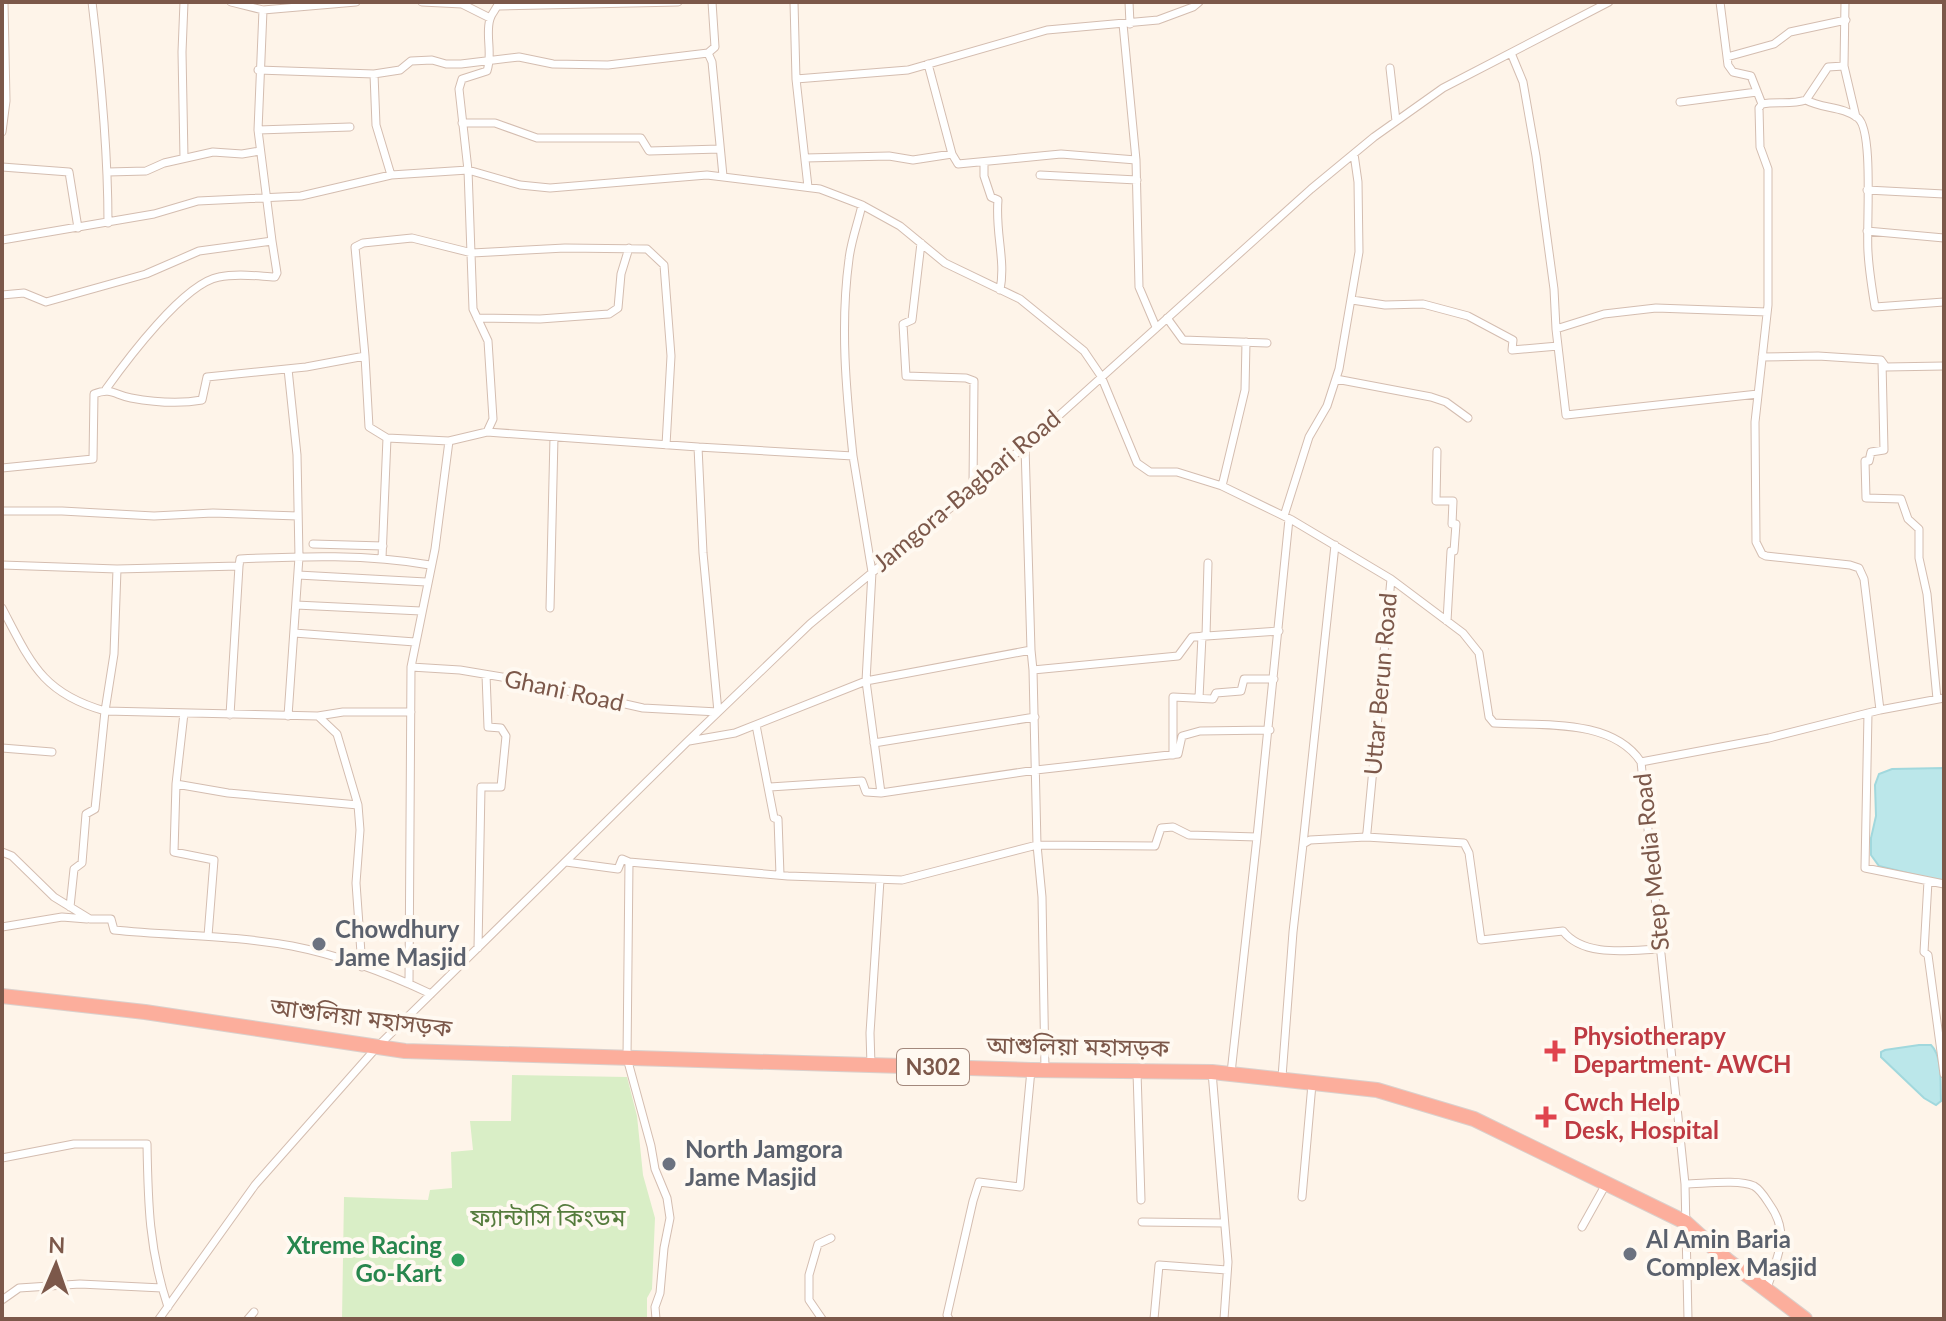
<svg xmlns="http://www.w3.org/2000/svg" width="1946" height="1321" font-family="Lato,'Noto Sans Bengali',sans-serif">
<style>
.green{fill:#d9eec6}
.water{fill:#bbe7ea;stroke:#a1d8dd;stroke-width:2}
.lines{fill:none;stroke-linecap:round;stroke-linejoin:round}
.street-casing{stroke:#d4bdb0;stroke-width:9}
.highway-casing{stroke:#dad0cc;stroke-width:16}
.street{stroke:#fff;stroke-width:7}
.highway{stroke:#fcae9c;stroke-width:14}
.worship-dot{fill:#6b7280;stroke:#fff9f1;stroke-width:3}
.health-dot{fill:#e0444e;stroke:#fff9f1;stroke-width:3}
.leisure-dot{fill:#2e9e5b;stroke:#fff9f1;stroke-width:3}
.labels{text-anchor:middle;stroke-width:8;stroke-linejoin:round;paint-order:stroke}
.shield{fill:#fff9f1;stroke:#a3887c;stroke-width:2}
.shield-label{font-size:22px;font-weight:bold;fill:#7c584a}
.street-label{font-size:24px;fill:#7c584a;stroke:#fff9f1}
.worship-label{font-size:24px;font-weight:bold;fill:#5b616d;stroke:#fff9f1;text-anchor:start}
.health-label{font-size:24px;font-weight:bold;fill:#be3a42;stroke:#fff9f1;text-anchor:start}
.park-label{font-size:24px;fill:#557c3d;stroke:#fff9f1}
.leisure-label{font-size:24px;font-weight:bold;fill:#27864d;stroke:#fff9f1;text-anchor:end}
</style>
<rect width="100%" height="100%" fill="#fef4e9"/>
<path class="green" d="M512,1075L627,1077L637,1116L643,1175L655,1218L652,1289L647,1298V1319H342L344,1197L428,1200L430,1190L452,1188L451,1152L473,1150L470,1121H511Z"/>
<path class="water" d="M1944,768V882L1879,866L1871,855V838L1876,816L1875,785L1879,774L1892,769Z
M1919,1045H1931C1943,1057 1940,1084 1941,1101L1936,1105L1924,1098L1881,1057V1052L1885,1050Z"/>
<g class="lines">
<defs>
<path id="street" d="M92,2C101,76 108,149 108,223
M231,2L263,10L356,2
M422,2L462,4L490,18
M794,2L796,79L808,187
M1129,2L1130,24
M1720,2L1728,65L1733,72L1751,76L1762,104
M1845,2L1844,66L1828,67L1806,100C1791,105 1777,101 1762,104L1759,108L1760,147L1768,169V305L1755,422L1756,542L1762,554L1766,556L1850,565L1859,568L1864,579L1880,710
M499,6L678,2
M1123,24L1136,160L1139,287L1156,327
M708,53L715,47L712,2
M1511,53L1523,82L1536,156L1554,289L1556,329L1604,314L1656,308L1767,312
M1727,57L1774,44L1790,32L1846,20
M928,64L952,154
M1844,66L1856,117
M1390,68L1396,121
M258,70L374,74L400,70L411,61L432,60L446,64H461L519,57L553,64L608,65L708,53L712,62L723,176
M374,74L376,125L391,175
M796,79L908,70L1047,30L1158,20L1193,7L1199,2
M1806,100C1822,109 1843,106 1858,118C1874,131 1866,227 1868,252C1869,270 1872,289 1875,307L1944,302
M1680,102L1757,92
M462,123H495L537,138H641L649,151L720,149
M258,130L350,127
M2,132L6,101L4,2
M184,158L182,52L184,2
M805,158L889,156L913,160L952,154L958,164L1061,154L1136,160
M984,162V176L991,197L998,200C995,233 1006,260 1000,290
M2,167L69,172L78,228
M108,172L146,171L164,163L213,152L242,154L260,151
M1040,175L1137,180
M1867,190L1944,194
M1867,231L1944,238
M2,240L154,214L198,201L301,196L391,175L468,170L520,185L550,188L707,175L820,189L862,205L900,226L945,263L1020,299L1084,351L1101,376L1137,463L1150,472H1177L1222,486L1292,520L1391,579
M921,243L912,320L903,324L906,376L966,378L974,381L973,486
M2,295L24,293L46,302L146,274L199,251L272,241L258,130L263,10
M1352,300L1385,305L1423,304L1468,316L1513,340L1512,350L1558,346
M477,318L540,319L609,314L618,308L621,274L629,248
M1167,318L1183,340L1267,343
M1556,329L1566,415L1758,394
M365,356L369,427L387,438L449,441
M1762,357L1818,356L1881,360L1886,367L1944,366
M1882,362L1884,450L1871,452L1869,461H1865L1866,498L1901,499L1908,519L1919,529V558L1927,594L1937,699
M1336,379L1431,397L1446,402L1468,418
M106,389C126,361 184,283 219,277C237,273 257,276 275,277L277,273L272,241
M1025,446L1031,650
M698,447L853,456L872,572L866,681L881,793L1036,770L1178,754L1182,736L1200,731L1270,730
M1437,451L1436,501H1453L1452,524H1456L1454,551H1451L1447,621
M853,456C846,390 840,325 849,259C851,241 858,223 862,205
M2,468L93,459L94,394C111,387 115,395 131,398C153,402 181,404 202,400L207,377L306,367L365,356L355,247L363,243L412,238L472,253L565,248L647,249L664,265L671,356L666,445
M1222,486L1245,390L1246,342
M2,511H62L154,516L213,513L298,516
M1284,516L1309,437L1327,406L1339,369L1359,252L1358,182L1354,154
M313,544L383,546
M382,558L387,438
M2,565L117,569L239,566L240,559C303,556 367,554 430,565
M298,575L426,582
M296,605L421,611
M2,608C31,663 42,693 105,711L318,716L337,734L358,805L360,830L356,883L362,967
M550,608L554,437
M294,633L415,642
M1206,636L1208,563
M411,667L460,670L514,679L643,708L718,712L703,553L698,447L487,432
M1033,670L1037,845L1042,897L1045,1070
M1199,698L1202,636
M184,713L176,784L174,852L214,860L208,936
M1868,713L1865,868L1944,884
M230,715L239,566
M288,716L299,557L297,455L288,369
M318,716L343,712H411
M756,725L774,818L778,819L780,875
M689,741L735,733L866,681L1031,650L1033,670L1178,656L1192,637L1279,631
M874,743L1035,717
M2,748L52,752
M1173,755V697L1213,699L1216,693L1241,691L1244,679H1274
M176,784L228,793L358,805
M770,787L862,781L866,792L881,793
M1257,837L1289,519
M1366,837L1464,843L1469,853L1481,940L1563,931C1584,958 1630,950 1661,949
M1303,844L1335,545
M2,852L12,856L54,897L90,919H111L114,930C173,936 233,935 292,946C338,955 389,974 431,994
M566,862L618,869L622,859L629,862L788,876L902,880L1037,845L1155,846L1161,828L1173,827L1189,835L1257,837L1231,1073
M629,862L627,1058L651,1146L655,1169L667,1198L670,1218L664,1248L660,1293L655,1307L656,1319
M1928,881L1924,952L1928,955L1944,1074
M70,907L74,869L82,863L86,814L95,809L105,711L114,654L117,569
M2,927L62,917L87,919
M478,948L481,787H501L506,736L501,728L488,727L486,675
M409,984L411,667L435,549L449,441L487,432L493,419L488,341L473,309L468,170L459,89L462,79L487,71C493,53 485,35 490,19C492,12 497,9 499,2
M871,1065L870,1033L880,880
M1137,1072L1141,1200
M1212,1072L1228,1262L1224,1319
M1282,1077L1293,932L1303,844L1310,840L1366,837L1367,832L1391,579L1463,633L1479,653L1489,717L1494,723C1542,726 1612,718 1641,762
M2,1158L74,1144H147C148,1203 149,1250 168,1307
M1685,1184C1702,1184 1739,1179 1754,1186C1761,1190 1766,1199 1770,1205C1791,1235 1777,1257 1767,1288
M1302,1197L1312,1084
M1142,1222L1224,1223
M1582,1227L1606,1184
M2,1300L19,1288L80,1284L162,1288
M159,1319L255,1185L377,1047L687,742L810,624L1025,446L1311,189L1374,137L1443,88L1609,2
M248,1319L254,1312
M822,1319L809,1300V1275L818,1244L831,1238
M949,1319L947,1315L973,1201L979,1182L1020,1187L1031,1070
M1154,1319L1159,1265L1227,1270
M1688,1319L1685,1184L1641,762L1769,738L1880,710L1944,698"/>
<path id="highway" d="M2,996L145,1012L405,1051L1031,1070L1212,1072L1377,1090L1474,1119L1685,1222L1727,1260L1805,1319"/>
</defs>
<use href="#street" class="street-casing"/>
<use href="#highway" class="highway-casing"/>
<use href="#street" class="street"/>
<use href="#highway" class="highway"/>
</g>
<g class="worship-dot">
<circle cx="319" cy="944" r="8"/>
<circle cx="669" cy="1164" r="8"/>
<circle cx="1630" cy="1254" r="8"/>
</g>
<g class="health-dot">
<path d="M1551 1039h8v8h8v8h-8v8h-8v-8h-8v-8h8z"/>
<path d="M1542 1105h8v8h8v8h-8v8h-8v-8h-8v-8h8z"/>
</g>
<circle class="leisure-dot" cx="458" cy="1260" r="8"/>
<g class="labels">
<rect class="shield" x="897" y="1049" width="72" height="36" rx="6"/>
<g class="shield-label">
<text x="933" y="1075">N302</text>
</g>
<g class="street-label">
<text transform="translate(967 491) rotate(-40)" y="8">Jamgora-Bagbari Road</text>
<text transform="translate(1381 684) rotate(-85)" y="8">Uttar Berun Road</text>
<text transform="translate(564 691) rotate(12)" y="8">Ghani Road</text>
<text transform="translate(1652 862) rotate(-96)" y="8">Step Media Road</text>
<text transform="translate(361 1018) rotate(7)" y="8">আশুলিয়া মহাসড়ক</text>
<text transform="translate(1078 1047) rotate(1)" y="8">আশুলিয়া মহাসড়ক</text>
</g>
<g class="worship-label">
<text x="335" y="938">Chowdhury<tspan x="335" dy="28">Jame Masjid</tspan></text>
<text x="685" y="1158">North Jamgora<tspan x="685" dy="28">Jame Masjid</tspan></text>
<text x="1646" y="1248">Al Amin Baria<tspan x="1646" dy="28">Complex Masjid</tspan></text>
</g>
<g class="health-label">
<text x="1573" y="1045">Physiotherapy<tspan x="1573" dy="28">Department- AWCH</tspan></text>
<text x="1564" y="1111">Cwch Help<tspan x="1564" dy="28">Desk, Hospital</tspan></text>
</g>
<g class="park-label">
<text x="548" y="1226">ফ্যান্টাসি কিংডম</text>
</g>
<g class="leisure-label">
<text x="442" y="1254">Xtreme Racing<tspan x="442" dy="28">Go-Kart</tspan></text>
</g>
</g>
<rect width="1946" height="1321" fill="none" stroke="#7c584a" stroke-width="8"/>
<g transform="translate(56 1265) rotate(2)" stroke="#fff9f1" stroke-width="6" paint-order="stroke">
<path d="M0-6L14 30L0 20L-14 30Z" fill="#7c584a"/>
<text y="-12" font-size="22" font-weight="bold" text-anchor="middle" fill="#7c584a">N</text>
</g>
</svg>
